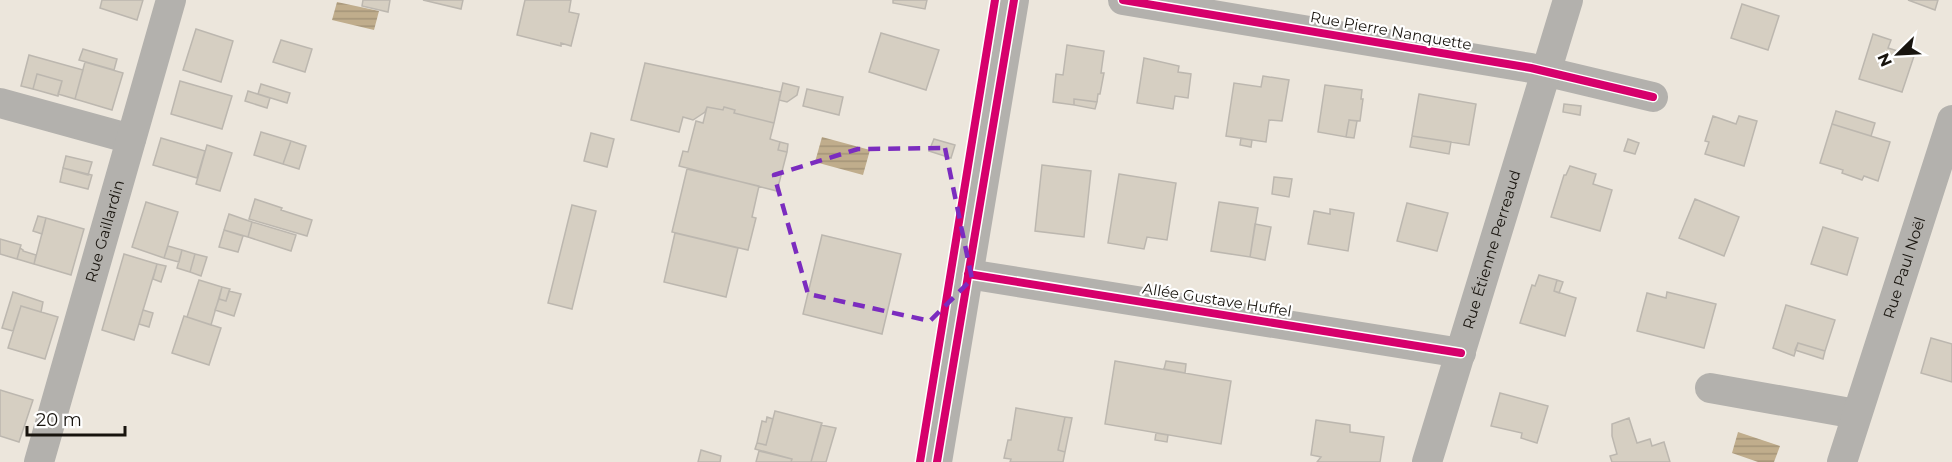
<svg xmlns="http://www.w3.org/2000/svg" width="1952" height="462" font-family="Montserrat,sans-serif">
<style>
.water{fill:url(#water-rules)}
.building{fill:#d6cfc2;stroke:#bcb7af;stroke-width:1.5}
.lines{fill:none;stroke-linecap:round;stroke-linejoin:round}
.street{stroke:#b3b1ad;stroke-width:30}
.cycleway-casing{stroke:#fff;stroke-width:11}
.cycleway{stroke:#d6006c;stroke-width:8}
.marked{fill:none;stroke:#7b2cbf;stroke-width:4.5;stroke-dasharray:12 8;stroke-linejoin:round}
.labels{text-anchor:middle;stroke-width:4.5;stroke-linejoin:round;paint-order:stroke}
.street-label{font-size:15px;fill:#18140e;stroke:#fff}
</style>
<defs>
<pattern id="water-rules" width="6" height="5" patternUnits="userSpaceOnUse" patternTransform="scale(1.5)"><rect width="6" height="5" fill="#c0ad8c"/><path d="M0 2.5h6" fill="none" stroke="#a49478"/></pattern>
</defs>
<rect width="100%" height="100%" fill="#ece6dc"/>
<path class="water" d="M337,2L379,11L374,30L332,20Z
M822,137L870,150L863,175L815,162Z
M1738,432L1780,446L1774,462H1758L1732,453Z"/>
<path class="building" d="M102,0H143L137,20L100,8Z
M363,0H390L388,12L362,6Z
M423,0H463L461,9Z
M525,0H571L569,12L579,14L571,46L561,43V46L517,35Z
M893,0H927L925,9L893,3Z
M1908,0H1938L1935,10Z
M1742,4L1779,16L1768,50L1731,38Z
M196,29L233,41L221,82L183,70Z
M881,33L939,50L926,90L869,72Z
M1873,34L1891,40L1888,48L1914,56L1902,92L1859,79Z
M281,40L312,49L305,72L273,62Z
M1067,45L1104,51L1101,73H1104L1100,94H1098L1097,102L1074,99V105L1053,102L1056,74L1063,75Z
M83,49L117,59L114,70L79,60Z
M29,55L83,70L75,99L58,94L62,81L37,74L33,89L21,86Z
M1144,58L1179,66L1178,72L1191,74L1188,98L1175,96L1173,109L1137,103Z
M85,62L123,73L112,110L75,99Z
M645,63L781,92L774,123L734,113L735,110L724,107L723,110L707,107L705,112L693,120L683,117L679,132L631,120Z
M37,74L62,81L58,96L33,89Z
M1263,76L1289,80L1282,121L1269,120L1266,142L1226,136L1234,83L1261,87Z
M180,81L232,96L222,129L171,114Z
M783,83L799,87L797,95L787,102L779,100Z
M261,84L290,93L287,103L258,94Z
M1325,85L1362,90L1361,99H1363L1360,121L1349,120L1346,137L1318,132Z
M807,89L843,97L839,115L803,106Z
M248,91L270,98L267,108L245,101Z
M1419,94L1476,104L1469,145L1412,136Z
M1074,99L1097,102L1095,109L1074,105Z
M1564,104L1581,106L1580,115L1563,112Z
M707,107L723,110L724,107L735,110L734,113L774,123L770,139L780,142L778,150L787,152L777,191L679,166L683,151L688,152L696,121L703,123Z
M1836,111L1875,123L1871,136L1832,124Z
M1713,116L1736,124L1739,116L1757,121L1744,166L1705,154L1709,142L1705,141Z
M1349,120L1357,121L1354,138L1346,137Z
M1832,124L1890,142L1878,181L1864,176L1862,180L1842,173L1843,170L1820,163Z
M261,132L291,141L283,164L254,155Z
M591,133L614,139L607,167L584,161Z
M1412,136L1451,142L1449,154L1410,147Z
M161,138L205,151L197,178L153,165Z
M1241,138L1252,140L1251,147L1240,145Z
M934,139L955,145L951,158L929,151Z
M1628,139L1639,143L1635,154L1624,151Z
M291,141L306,146L299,169L283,164Z
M780,142L788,144L787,152L778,150Z
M207,145L232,153L220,191L196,184Z
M66,156L92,162L88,175L63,168Z
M1042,165L1091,171L1084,237L1035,231Z
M1570,166L1596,174L1593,184L1612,190L1600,231L1551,217L1564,175H1566Z
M63,168L92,175L88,189L60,182Z
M687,169L759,186L752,217L756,218L748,250L672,232Z
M1119,174L1176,183L1167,240L1147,237L1144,249L1108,243Z
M1274,177L1292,179L1289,197L1272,194Z
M255,199L282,208L281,210L312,220L307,236L249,219Z
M1695,199L1739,217L1724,256L1679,238Z
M146,202L178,212L164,258L132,247Z
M1219,202L1258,208L1250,257L1211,251Z
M1407,203L1448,213L1437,251L1397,241Z
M572,205L596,211L572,309L548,303Z
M1330,209L1354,213L1348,251L1308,244L1314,211L1330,214Z
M229,214L252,222L248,237L224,230Z
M38,216L46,218L42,234L33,231Z
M46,218L84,229L71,275L34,264Z
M252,222L296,235L291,251L248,237Z
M1255,224L1271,227L1265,260L1250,257Z
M1823,227L1858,238L1847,275L1811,264Z
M224,230L243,236L238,252L219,247Z
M675,233L738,248L726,297L664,282Z
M822,235L901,254L882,334L803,314Z
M0,239L21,245L17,259L0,254Z
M168,246L182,250L179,262L164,258Z
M20,248L23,250V251L36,255L34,264L17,259Z
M182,250L195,254L190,272L177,268Z
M124,254L157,264L134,340L102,330Z
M195,254L207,257L201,276L190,272Z
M157,264L166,266L161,282L153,279Z
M1539,275L1557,280L1554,291L1576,298L1565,336L1520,323L1532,285L1535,286Z
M199,280L222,287L211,325L187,317Z
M1557,280L1563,282L1559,293L1554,291Z
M222,287L230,289L226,301L219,299Z
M229,291L241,294L234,316L215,310L219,299L226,301Z
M13,292L43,302L41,312L21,306L13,331L2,328Z
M1667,292L1716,304L1704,348L1637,331L1647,293L1666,298Z
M1786,305L1835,320L1825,351L1798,343L1794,356L1773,348Z
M21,306L58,317L45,359L8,348Z
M143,310L153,313L149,327L139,324Z
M184,316L221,328L209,365L172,353Z
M1931,338L1952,344V382L1921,373Z
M1798,343L1825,351L1823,359L1795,350Z
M1115,361L1231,381L1221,444L1105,424Z
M1166,361L1186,364L1185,373L1164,369Z
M0,390L33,400L19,442L0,436Z
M1500,393L1548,406L1537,443L1521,438L1522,433L1491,426Z
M1016,408L1065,417L1058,450L1065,452L1063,462H1010L1011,459L1004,458L1008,440H1011Z
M775,411L822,423L811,462H791L792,459L755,449L757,443L766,445Z
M767,417L773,419L766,445L757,443L762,421L766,422Z
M1065,417L1072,418L1065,452L1058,450Z
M1629,418L1637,443L1650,439L1652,446L1664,442L1670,462H1612L1610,456L1617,454L1612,436V424Z
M1316,420L1350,425V432L1384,437L1380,462H1317L1321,457L1311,455Z
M821,425L836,428L826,462H811Z
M1156,433L1168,435L1167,442L1155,440Z
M701,450L721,456L720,462H698Z
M759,451L792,459L791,462H756Z"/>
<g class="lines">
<g class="street">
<path d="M1123,0L1531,68L1653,97"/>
<path d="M0,103L131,139"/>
<path d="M968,274L1461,353"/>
<path d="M1710,388L1856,414"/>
<path id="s1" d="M39,462L171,0"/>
<path d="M937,462L1014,0"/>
<path id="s2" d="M1427,462L1568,0"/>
<path id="s3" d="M1842,462L1952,120"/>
</g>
<defs>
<path id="cycleway" d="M1123,0L1531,68L1653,97
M968,274L1461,353
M920,462L995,0
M937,462L1014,0"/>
</defs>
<use href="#cycleway" class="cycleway-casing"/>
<use href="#cycleway" class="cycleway"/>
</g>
<path class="marked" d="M945,148L972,279L930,321L808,294L774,175L858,149Z"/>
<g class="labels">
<g class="street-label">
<text transform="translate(1391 31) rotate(10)" y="5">Rue Pierre Nanquette</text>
<text dy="5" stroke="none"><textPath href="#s1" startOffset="240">Rue Gaillardin</textPath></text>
<text dy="5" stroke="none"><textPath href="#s2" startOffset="222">Rue Étienne Perreaud</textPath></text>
<text dy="5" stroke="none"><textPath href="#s3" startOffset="204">Rue Paul Noël</textPath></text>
<text transform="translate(1217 300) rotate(9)" y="5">Allée Gustave Huffel</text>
</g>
</g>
<g transform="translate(1898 54) rotate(246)" stroke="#ffffff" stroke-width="4.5" paint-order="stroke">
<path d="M0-4.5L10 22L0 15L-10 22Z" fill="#18140e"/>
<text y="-9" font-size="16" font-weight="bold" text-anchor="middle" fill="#18140e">N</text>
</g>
<path d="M27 426v9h98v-9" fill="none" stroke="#18140e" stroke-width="3"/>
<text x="36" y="426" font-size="18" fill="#18140e" stroke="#ffffff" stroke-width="4.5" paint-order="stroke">20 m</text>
</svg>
